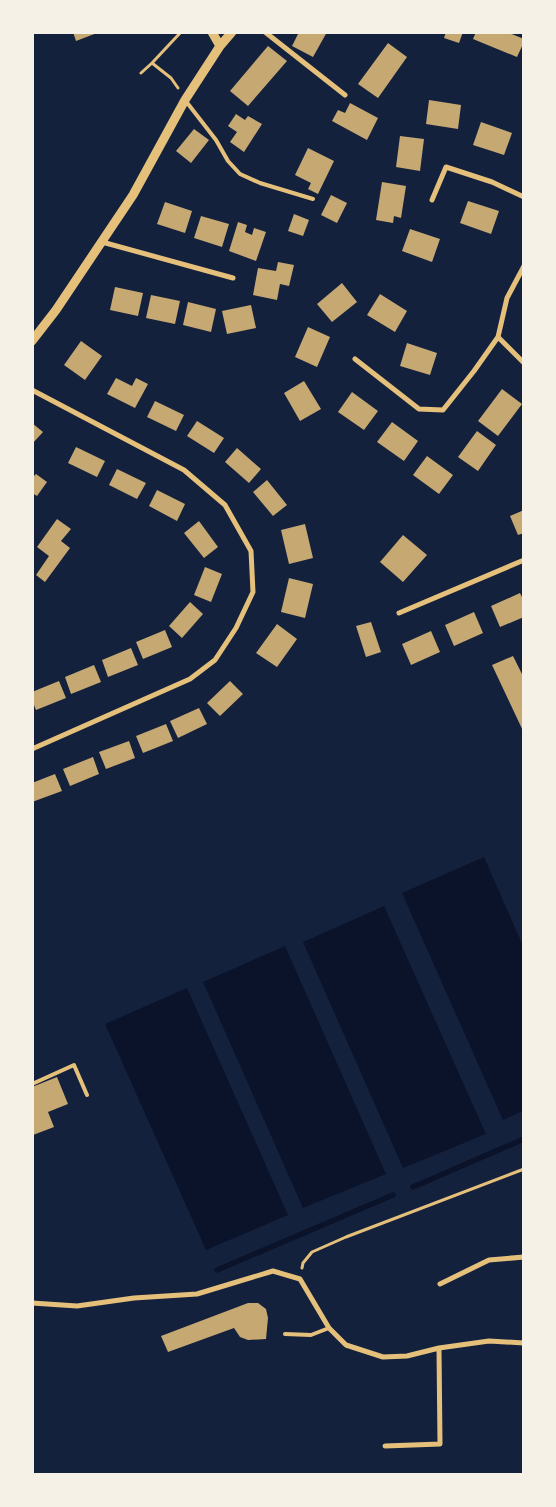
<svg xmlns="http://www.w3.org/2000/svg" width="556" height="1507" font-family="'Nunito Sans',sans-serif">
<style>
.water{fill:#0b132b}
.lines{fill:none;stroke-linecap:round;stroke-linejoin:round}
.stream{stroke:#0b132b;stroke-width:5.5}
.building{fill:#c6a872}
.path{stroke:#e5c07b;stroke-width:3}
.service{stroke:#e5c07b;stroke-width:4}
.minor{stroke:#e5c07b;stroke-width:5}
.tertiary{stroke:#e5c07b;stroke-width:9}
</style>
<rect width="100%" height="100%" fill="#14213d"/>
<path class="water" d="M484,857L523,946V1111L503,1120L402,893Z
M384,906L486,1134L403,1168L303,942Z
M285,946L386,1174L303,1208L203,982Z
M187,988L288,1215L206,1250L105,1024Z"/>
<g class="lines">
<path class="stream" d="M413,1187L524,1139
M217,1270L393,1195"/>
</g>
<path class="building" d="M73,32H97V33L76,41Z
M299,32H327L313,57L292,46Z
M446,32H463L459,43L444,38Z
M476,32H507L524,39V42L517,57L473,39Z
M388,43L407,57L378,98L358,84Z
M268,46L287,61L248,106L230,91Z
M429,100L461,105L458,129L426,124Z
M350,103L378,118L367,140L332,121L338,110L345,113Z
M236,114L245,120L248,116L262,124L244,152L230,142L237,132L228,126Z
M481,122L512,133L504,155L473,145Z
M194,129L209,140L191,163L176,151Z
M400,136L424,139L420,171L396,167Z
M308,148L334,161L318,194L308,189L311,183L295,175Z
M382,182L406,186L401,218L394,216L393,223L376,220Z
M331,195L347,203L337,223L321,215Z
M468,201L499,211L491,234L460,223Z
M165,202L192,211L185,233L157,224Z
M294,214L309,220L303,236L288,231Z
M201,216L229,224L222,247L194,238Z
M238,222L247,225L245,232L252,235L254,228L266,232L256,261L229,251Z
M410,229L440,239L432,262L402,251Z
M278,262L294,265L289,286L280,284L277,300L253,295L258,268L276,271Z
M342,283L357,302L332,322L317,304Z
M115,287L143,293L138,316L110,310Z
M380,294L407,311L395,332L367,315Z
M151,295L180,301L175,324L146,318Z
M188,302L216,309L211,332L183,325Z
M251,305L256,328L227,334L222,311Z
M308,327L330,337L317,367L295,357Z
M81,341L102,356L85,380L64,365Z
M407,343L437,353L430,375L400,366Z
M116,378L132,386L136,378L148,384L135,408L107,394Z
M304,381L321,409L300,421L284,393Z
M502,389L522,404L498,436L478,421Z
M352,392L378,411L364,430L338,412Z
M155,401L184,415L176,431L147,417Z
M197,421L224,438L214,453L187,436Z
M392,422L418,441L404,461L377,442Z
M32,423L43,432L32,444Z
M477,431L496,445L478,471L458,457Z
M76,447L105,461L97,477L68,463Z
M237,448L261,469L249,483L225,462Z
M427,456L453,475L439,494L413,475Z
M117,469L146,483L137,499L109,485Z
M36,474L47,482L37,496L32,493V478Z
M267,480L287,505L273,516L253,492Z
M157,490L185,504L177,521L149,506Z
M524,510V533L518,535L510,516Z
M57,519L71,529L61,541L70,548L45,582L36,575L49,556L37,547Z
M199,521L218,547L204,558L184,533Z
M305,524L313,558L289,564L281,530Z
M403,535L427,555L403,582L380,562Z
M205,567L222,574L211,602L194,595Z
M289,578L313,584L305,618L281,612Z
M520,593L524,601V617L500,627L491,606Z
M190,602L203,614L182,638L169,626Z
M474,612L483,633L454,646L445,625Z
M371,622L381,652L366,657L356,626Z
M277,624L297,639L277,667L256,653Z
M165,630L172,647L143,659L136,642Z
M431,631L440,652L411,665L402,644Z
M131,648L138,665L108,677L102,660Z
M513,656L524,678V733L492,665Z
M94,665L101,682L71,694L65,677Z
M59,681L66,698L36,710L32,700V692Z
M230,681L243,694L220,716L207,703Z
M199,708L207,724L178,738L170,721Z
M166,724L173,741L143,753L136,736Z
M129,741L135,758L106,769L99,752Z
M93,757L99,774L70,786L63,769Z
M55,774L62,791L32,802V783Z
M57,1077L68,1104L48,1112L54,1127L33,1135L32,1087Z
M248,1303H258L266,1309L268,1318L266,1339L248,1340L240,1337L234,1328L168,1352L161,1336Z"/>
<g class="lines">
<path class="path" d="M152,63L181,32
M141,73L152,63L171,78L178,88
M302,1268L303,1263L312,1252L346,1237L524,1169"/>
<path class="service" d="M185,100L216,140L228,161L240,174L260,183L313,199
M32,1084L74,1065L87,1095
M285,1334L311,1335L329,1328"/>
<path class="minor" d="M265,32L345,95
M432,200L446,167L492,182L524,197
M102,242L233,278
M498,337L524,363
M355,359L419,409L443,410L474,371L498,337L507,298L524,266
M32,390L184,470L225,505L251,551L253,592L236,628L215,660L190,679L32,749
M399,613L524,560
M440,1284L489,1260L524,1257
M32,1303L77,1306L134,1298L197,1294L273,1271L300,1279L329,1328L346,1345L383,1357L407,1356L439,1348L489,1341L524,1343
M385,1446L440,1444L439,1348"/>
<path class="tertiary" d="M212,32L220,46
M32,341L56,310L133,195L185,100L220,46L232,32"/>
</g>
<rect width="556" height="1507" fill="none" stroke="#f6f1e7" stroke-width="68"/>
</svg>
